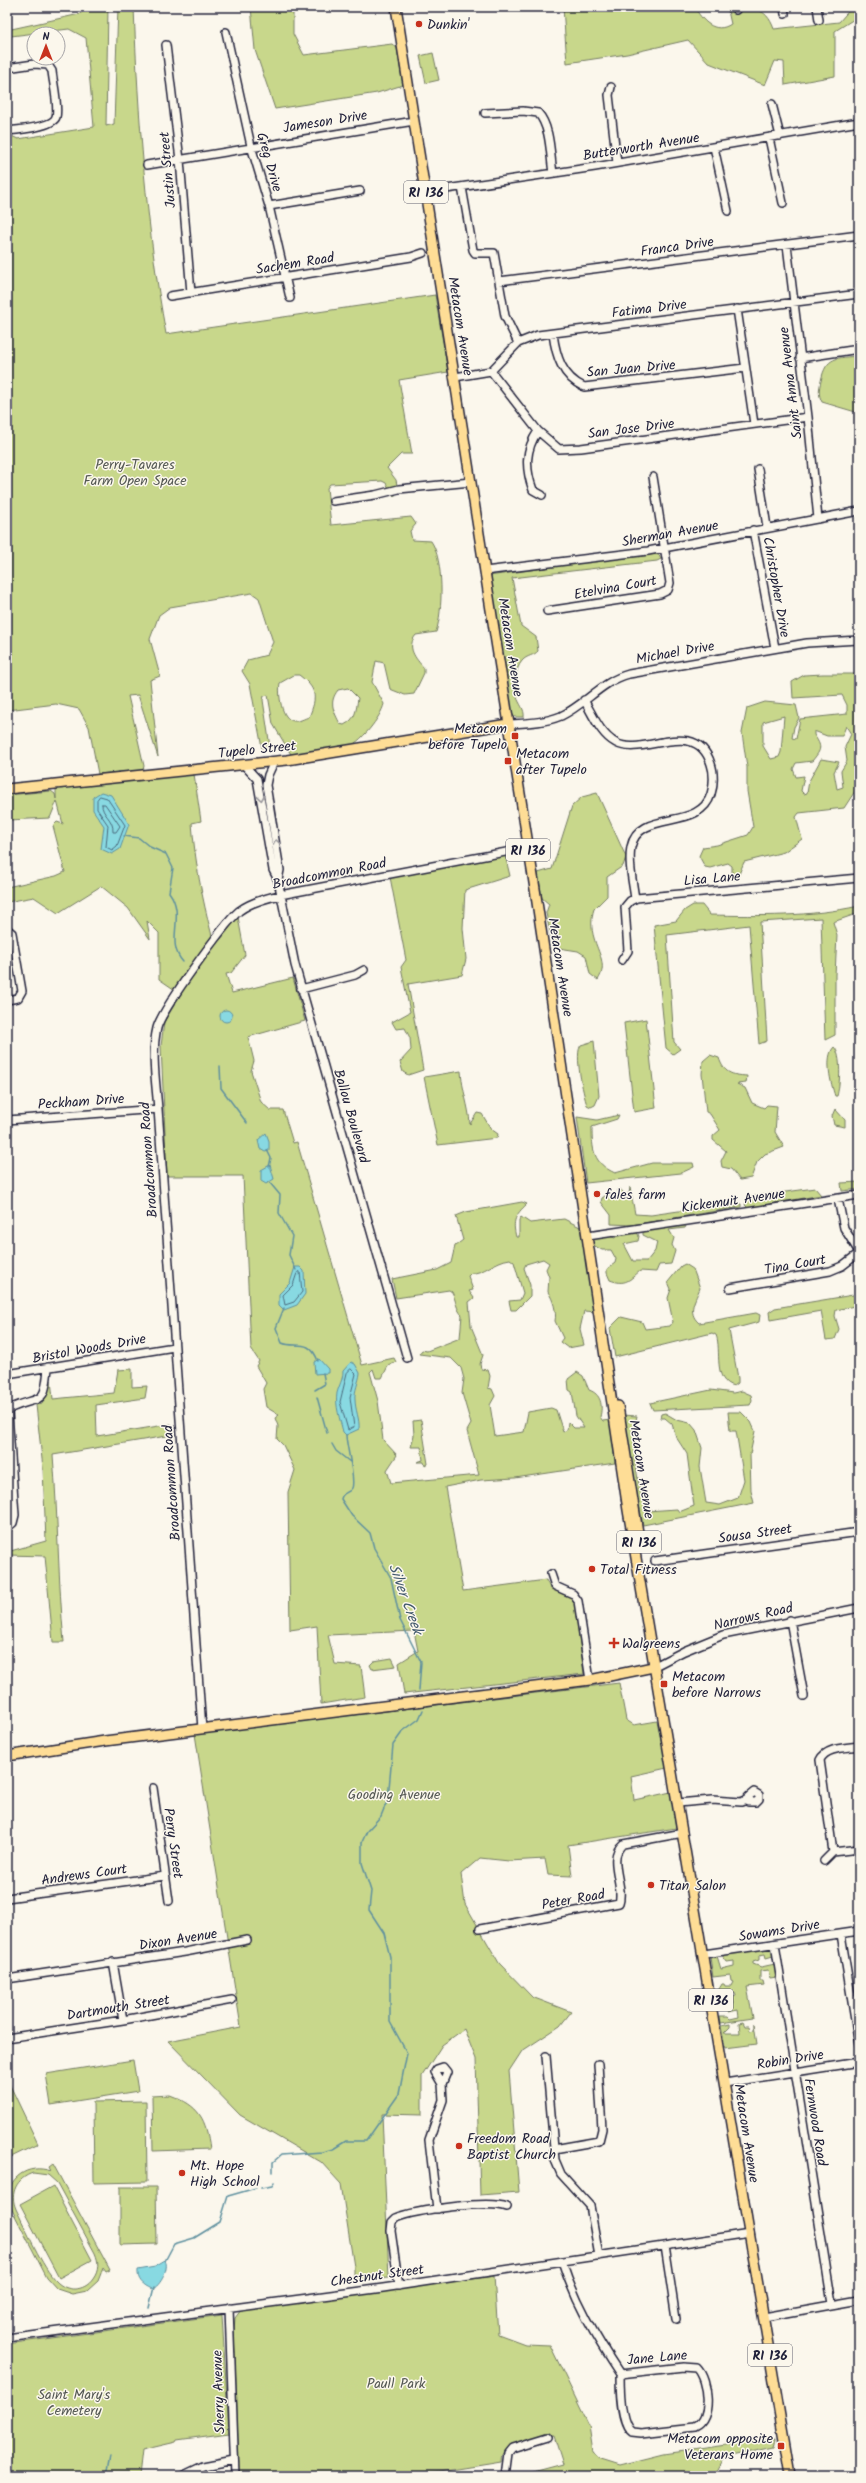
<svg xmlns="http://www.w3.org/2000/svg" width="866" height="2483" font-family="Kalam,sans-serif">
<style>
.green{fill:#c8d78b;stroke:#757c63;fill-rule:evenodd}
.water{fill:#88d9e2;stroke:#5f909f}
.lines{fill:none;stroke-linecap:round;stroke-linejoin:round}
.shore{stroke:#4b6b7e;stroke-width:1}
.stream{stroke:#5f909f;stroke-width:1.5}
.minor-casing{stroke:#22223b;stroke-width:10}
.major-casing{stroke:#22223b;stroke-width:12}
.minor{stroke:#fbf7ec;stroke-width:7}
.major{stroke:#fedd96;stroke-width:9}
.oneway{stroke:#99979c}
.poi-dot{fill:#c8321e;stroke:#fbf7ec;stroke-width:1.5}
.labels{text-anchor:middle;stroke-width:3;stroke-linejoin:round;paint-order:stroke}
.shield{fill:#fbf7ec;stroke:#636270;stroke-width:1}
.shield-label{font-size:13px;font-weight:bold;fill:#22223b}
.poi-label{font-size:14px;fill:#22223b;stroke:#fbf7ec;text-anchor:start}
.street-label{font-size:14px;fill:#22223b;stroke:#fbf7ec}
.park-label{font-size:14px;fill:#545853;stroke:#fbf7ec}
.water-label{font-size:15px;font-style:italic;fill:#41596d;stroke:#fbf7ec}
</style>
<rect width="100%" height="100%" fill="#fbf7ec"/>
<filter id="ink" filterUnits="userSpaceOnUse"><feTurbulence type="fractalNoise" baseFrequency=".025" numOctaves="2"/><feDisplacementMap in="SourceGraphic" scale="8" xChannelSelector="R" yChannelSelector="G"/><feConvolveMatrix kernelMatrix="1 2 1 2 8 2 1 2 1" color-interpolation-filters="sRGB"/></filter>
<g filter="url(#ink)">
<path class="green" d="M86,7H108L106,126L114,124L118,7H134C138,117 146,226 166,334L435,295L448,372L399,380L412,454H401L387,468L396,480L398,490L394,497L386,483L382,481L330,484L327,488L331,525L411,517L416,524L410,531L412,540L431,541C444,560 443,611 436,632L416,635C406,647 415,658 424,668V673L414,694L405,695L390,689L384,663L376,661L372,682L384,704C381,717 360,744 347,747C329,752 310,753 292,756L273,724L268,695L264,696L263,700L270,747L262,748L250,684L242,671L248,660L267,655L273,642L259,598L252,593L170,607L159,615L150,639L160,676L150,680L158,757L138,695L128,696L144,766L143,770L98,774L89,727L79,709L56,704L7,710V134L18,139L94,127L86,38L69,29L11,36L7,33V30L80,14ZM294,675H299C316,688 318,696 309,717C305,718 299,722 294,721C281,720 278,693 280,683ZM348,688L358,698C356,711 356,719 344,725L340,724C334,711 328,703 338,690Z
M223,7H293V34L304,55L392,44L397,48L403,85L377,93L275,109L255,50L251,7Z
M563,7H695C701,20 715,35 731,24L728,11L730,7C751,7 766,6 774,29L839,22L852,7H859V16L835,31V76L785,85L784,62L775,61L765,85L709,63L688,40L627,54L567,63Z
M433,53L439,80L426,83L420,56Z
M859,356V413L822,402C818,394 819,389 821,381C826,356 837,358 859,356Z
M658,554L661,559L657,561L512,578L521,626L536,637L538,651C534,656 527,655 522,661C515,669 513,686 517,697C519,704 525,709 524,717H515L512,714L499,650L500,632L489,576L634,555Z
M823,674H859V785L844,808L799,813L796,817L802,839L784,852L744,862L737,879H732V866L728,863L710,868L705,867L699,856L703,847L717,845L748,835L753,827L747,791V767L742,733L747,708L765,702L796,705L799,718L794,727L792,738L796,739L800,719L847,714V705L842,695L793,698L792,682L804,675ZM784,716L781,752L779,757L771,759L763,746V722ZM846,726L851,734L845,747L847,761L841,771L843,787L837,789L834,772L839,762L821,759L809,781L807,793L804,794L801,791L804,776L796,777L793,769L796,763L812,761C822,749 822,747 814,735V731L827,736H842Z
M194,774L201,821L192,823C195,862 202,898 212,936L221,939L238,917L245,955L231,973L226,974L232,993L293,978L305,1021L248,1037L254,1061L251,1071L261,1102L270,1110H283L293,1143L297,1142L362,1365L394,1358L396,1362L388,1366L382,1378H376L373,1369L370,1372L378,1401L383,1440L397,1455L387,1470L391,1483L479,1475L467,1431L471,1424L462,1393L464,1379L461,1368L451,1358L419,1354L422,1350L427,1351L460,1338L462,1315C456,1309 456,1300 452,1292L449,1290L396,1298L392,1279L437,1270L451,1263L455,1246L463,1240L456,1216L466,1212L522,1202L527,1204C515,1215 512,1221 516,1237H519V1220L521,1217L530,1223L564,1219L580,1227L595,1312L584,1311L580,1329L584,1345L568,1348L560,1342L563,1338L555,1321C557,1312 553,1299 548,1292L549,1277L546,1269L549,1263L543,1259L526,1264L524,1268L530,1285V1296L516,1310H511L509,1301L520,1300L523,1293L514,1262L510,1259C494,1261 484,1274 471,1273L468,1276L473,1290L469,1291L474,1298L469,1302L471,1326L483,1355L480,1364L481,1369L488,1370L490,1376L488,1388L492,1389L495,1396L490,1405L495,1436L524,1432L528,1412L551,1408L556,1410L563,1432L567,1430L568,1422L574,1428H584L576,1416L572,1392L569,1390L568,1379L577,1372L583,1376L589,1390C601,1394 603,1405 600,1417L603,1421L610,1420L615,1463L515,1478L481,1480L445,1487L463,1591L546,1580L550,1588L572,1598L575,1605L584,1674L404,1694L399,1663L418,1651L414,1631L328,1635L335,1664L361,1666L365,1697L321,1704L317,1626L290,1630L288,1492L295,1470L283,1445L277,1439L278,1426L275,1418L279,1415L266,1407L263,1389L266,1383L256,1366L259,1361L251,1349L243,1176H167L161,1046L164,1022L181,994L159,979V933L147,921L150,939L128,908L101,886L58,913L34,897L7,902V887L56,876L65,872L53,826L57,822L63,824L57,801L50,818L9,820L7,819V795L51,791L55,794L56,799V788Z
M597,793L626,857L623,866L607,877V896L594,909C591,918 591,928 594,938C598,953 608,965 598,980L590,974L586,956L578,951L559,948L552,942L546,913L549,904L542,898L538,873L552,869L572,806L582,797Z
M505,855L510,876L465,890L463,928L466,959L462,975L408,984L423,1070L408,1075L403,1072L400,1062L411,1050L410,1038L405,1028L396,1029L392,1022L410,1012L401,967L406,960L390,877Z
M693,905H702L710,915C760,916 810,917 859,906V913L833,922L837,935L835,975V1035L825,1040L821,918L760,922L767,1041L759,1044L749,925L667,935L674,1042L680,1049L673,1054L666,1048L654,925L676,921L685,910Z
M646,1019L656,1108L634,1112L624,1023Z
M594,1041L599,1096L595,1105L591,1107L587,1105C583,1093 574,1054 581,1045Z
M834,1047C842,1054 840,1086 837,1096H835C831,1084 824,1057 834,1047Z
M710,1055L719,1058C724,1073 731,1075 747,1076L746,1083L737,1084L745,1088L752,1103L764,1108L767,1105L777,1106L775,1132L784,1147L765,1154L757,1162L751,1178L740,1180L731,1169L722,1167L721,1161L726,1151L713,1140V1136L720,1130L710,1114L706,1112L702,1074L703,1061Z
M461,1071C462,1090 469,1106 470,1124L477,1113L482,1114L491,1129L498,1134L497,1138L438,1145L424,1077Z
M835,1109L845,1120V1127L834,1125L832,1116Z
M619,1115L617,1119L592,1127C592,1150 593,1163 615,1173L652,1163H693L694,1167L681,1173L586,1183L577,1117L597,1120Z
M859,1182V1189L842,1191L841,1183Z
M630,1187L635,1214L651,1215L734,1203L741,1204V1207L631,1225L611,1224V1215L601,1202L602,1198L610,1193L612,1198H619L618,1190L620,1189L625,1194H629Z
M815,1188L821,1195L748,1208L745,1205L749,1197Z
M687,1224L685,1228L669,1230L674,1238L672,1245L675,1251L671,1264L659,1265L656,1272L640,1271C629,1280 626,1286 610,1280L607,1273V1269L615,1263L616,1259L611,1250H602L593,1245L595,1238L604,1234L615,1238L620,1231L634,1227L639,1236L638,1241L624,1244L633,1261H647L655,1251L657,1242L643,1235V1227Z
M685,1264L693,1269L700,1288C696,1299 686,1312 699,1323L756,1313L760,1315L759,1322L729,1330L738,1378V1383L734,1386C712,1382 722,1349 716,1335L712,1333L615,1357L610,1328L621,1317L642,1322L645,1329L670,1326L673,1322L668,1298L671,1289L668,1282L681,1266Z
M859,1294V1305L836,1310L835,1316L839,1329L835,1339L826,1340L821,1311L770,1320L769,1312L775,1308Z
M132,1369V1387L147,1386L145,1398L96,1405L97,1436L171,1424L173,1435L53,1455C58,1517 58,1580 64,1642H53L45,1556L7,1555V1552L46,1541L43,1468L36,1405L42,1403L51,1380L53,1399L114,1393L118,1370Z
M711,1390L733,1393L742,1391L751,1395L752,1400L750,1405L653,1410L650,1403Z
M728,1412H741L751,1422L755,1431L750,1454L751,1491L754,1503L643,1525L621,1415L637,1416C630,1438 637,1489 647,1511L677,1509L679,1512L694,1506L687,1454L676,1437L672,1424L665,1418H660L661,1414L665,1413L677,1420L690,1423L696,1430L702,1448L700,1467L706,1503L720,1505L738,1498L744,1480L736,1431H730Z
M421,1420L428,1464L425,1466L424,1462H417L423,1460L421,1447H411L414,1435L413,1421Z
M392,1658L396,1666L372,1669L370,1665L374,1661Z
M619,1683L626,1720L634,1725L657,1721L667,1768L631,1776L634,1800L671,1792L676,1828L568,1845L572,1876L548,1875L545,1859L509,1861L480,1858L461,1874L465,1904L499,1963L532,1997L571,2012L560,2026L522,2051L509,2071L519,2192L480,2195L476,2059L464,2029L442,2045L422,2076V2115L382,2114L389,2278L354,2281V2267L341,2184L321,2162L240,2115L168,2041L241,2027L195,1734Z
M771,1947L773,1956L766,1958L765,1954L759,1955V1960L753,1962V1964L761,1967L775,1964L777,1977L770,1978L768,1970L760,1971V1981H763L764,1985L747,1987L753,2018L720,2023L719,2016H727L730,2019L739,2017L738,2010L729,2012L725,2006L734,2004L733,1997L736,1996L735,1993L726,1994L727,2002H725L721,1995L716,1994L722,1984H724L725,1986H731L733,1982L731,1981L730,1975L713,1977L710,1957L717,1956L721,1969L734,1966V1961L727,1962L722,1955Z
M743,2022L745,2026H749L750,2031L754,2030V2024L757,2044L725,2048L721,2026L730,2024V2027L724,2033H740L739,2023Z
M133,2060L138,2091L51,2105L46,2074Z
M7,2079L38,2144L7,2159Z
M170,2095C200,2106 206,2119 210,2149L153,2151L152,2096Z
M146,2101L147,2182L94,2183L93,2102Z
M53,2164L110,2270L106,2272L103,2268L98,2281L87,2291L72,2294L57,2289L47,2278L8,2202C6,2178 28,2163 51,2171L49,2167ZM33,2173L48,2175L57,2183L95,2253C99,2262 99,2271 93,2279C84,2292 66,2292 56,2281C43,2269 25,2227 16,2209C9,2193 17,2178 33,2173Z
M53,2186L92,2260L59,2278L20,2204Z
M120,2187H156L157,2244L120,2245Z
M494,2276L498,2334L525,2344L550,2345L589,2426L593,2452L601,2459L620,2465L664,2454L776,2438L774,2447L724,2458L717,2471L718,2476H518L563,2464L554,2436C537,2439 500,2438 501,2462L495,2463L414,2476H239L234,2330L235,2318L241,2310Z
M222,2315L229,2433L177,2440L176,2442L142,2450L139,2476H7V2344Z"/>
<path class="water" d="M101,792L111,795L129,824L120,849L112,854L101,849L104,826L93,810V797Z
M220 1016a6 6 0 1 1 12 0a6 6 0 1 1-12 0Z
M266,1133L269,1141V1151L265,1152L260,1149L258,1140Z
M270,1165L274,1179L266,1184L261,1181V1170Z
M295,1267H300L304,1271L305,1294L297,1305L284,1310L279,1305V1294L290,1283Z
M319,1359L328,1369V1373L315,1374L314,1362Z
M351,1362L355,1364L360,1373C359,1382 354,1391 355,1399C355,1410 360,1419 359,1429L346,1435L343,1432C340,1419 335,1406 337,1393C339,1385 343,1380 343,1371Z
M165,2261C170,2267 160,2287 152,2289C143,2285 137,2280 138,2270L155,2267Z"/>
<g class="lines">
<path class="shore" d="M100,796L107,798L125,825L117,846L112,850L106,847L108,825L97,809V800Z
M102,804H105L120,826L116,832H113C114,818 101,815 102,804Z
M300,1272L302,1292L294,1302L285,1305L283,1295L293,1285L297,1273Z
M351,1369L356,1374L350,1397L354,1427L348,1430L340,1402L347,1373Z"/>
<path class="stream" d="M124,836L139,838L150,847L166,854L173,868L169,892C187,916 164,941 183,962
M220,1066L221,1088L247,1123
M267,1150L271,1158L269,1167
M270,1183L280,1195L279,1213L292,1236L289,1255L296,1270
M284,1308L276,1328L282,1343C296,1349 309,1337 318,1361
M315,1390L325,1384L323,1373
M317,1397L327,1433
M346,1435C346,1445 356,1480 352,1488C350,1492 345,1492 342,1496L341,1499L352,1516L370,1533L374,1548L391,1578L400,1620L421,1662L419,1690
M332,1444L336,1451L350,1462
M273,2172V2162L281,2155L322,2152L333,2149L346,2141H366L399,2094L407,2053L390,2022V1957L384,1933L369,1910L371,1891L362,1863V1842L367,1831L381,1816L388,1799L393,1745L403,1731L419,1719L423,1710
M261,2188L272,2186L274,2182
M165,2261L174,2244L194,2238L220,2222L228,2196L256,2188
M149,2308L154,2287
M106,2476L110,2456"/>
<defs>
<path id="minor" d="M735,7L736,10
M784,7L785,14
M817,7L819,20
M226,32L251,146L269,206L290,298
M166,45L180,160L191,293
M7,68L34,64L48,65L52,71C53,82 59,107 56,117C53,127 17,130 7,131
M611,87L609,95L617,163
M772,104L780,136
M485,113L523,111L538,113C551,127 550,155 553,173
M769,138L783,203
M714,147L728,211
M147,165L414,121
M462,187L473,250L475,253H494L505,316L518,343
M426,192L595,167L859,122
M269,206L360,191
M787,245L808,417L818,519
M499,281L859,235
M170,296L411,257L423,253
M737,309L754,424
M553,334C556,356 562,377 584,387L745,368
M800,358L859,349
M491,371L538,431L559,449L581,448L808,417
M455,377L491,371L518,343L538,335L859,294
M538,431C525,450 525,468 533,490L542,495
M758,469L767,527
M333,501L375,495L399,489L471,482
M753,530L775,648
M485,571L648,551L859,511
M547,611L660,594L668,590L670,583L653,477
M584,700C593,715 600,734 616,743C643,758 696,716 711,764C714,772 714,785 711,794C700,832 639,808 631,847C628,863 633,883 635,899
M508,724C526,723 544,723 561,716C586,704 602,681 629,674L807,643L859,640
M274,762L268,775L266,785L280,870L278,880
M244,765L257,779L273,870L278,880L295,965L407,1358
M7,929L12,933L22,991L18,998L7,1000
M622,960L628,951L625,907L630,901L636,898L859,878
M301,989L355,975L364,970
M7,1120L158,1109
M838,1199L844,1228L859,1252
M588,1236L859,1195
M730,1288L830,1271L842,1266L859,1253
M7,1374L174,1347
M7,1528L13,1523L15,1515L8,1412L11,1408C41,1395 45,1407 48,1367
M655,1561L859,1532
M551,1574L555,1586L573,1594L578,1601L590,1680
M790,1620L804,1696
M653,1667L684,1651L723,1635L859,1608
M202,1729L158,1109C156,1083 151,1053 157,1028C162,1009 223,925 239,911C251,902 266,898 280,895L527,848
M153,1788L169,1901
M754,1792L759,1795V1799L756,1802H748V1797Z
M678,1803L712,1800L741,1802L746,1800
M833,1852L859,1849
M824,1861L833,1852L820,1760C826,1747 846,1748 859,1746
M7,1898L165,1876
M480,1929L619,1903C625,1885 606,1858 623,1844L683,1833
M841,1934L859,2045
M775,1944L832,2304
M704,1954L859,1931
M113,1962L123,2020
M7,1979L185,1952L247,1940
M7,2038L123,2020L232,2000
M546,2056L555,2160L561,2174L590,2206L599,2256
M443,2067L447,2072L442,2084L435,2072L437,2069Z
M725,2083L859,2062
M554,2149L599,2141L602,2129L598,2064
M437,2209L429,2140L443,2100L442,2084
M665,2246L676,2319
M562,2261C575,2302 596,2338 620,2374L683,2367L697,2368C709,2380 713,2420 695,2427L641,2433L632,2432C620,2424 620,2387 620,2374
M399,2286L391,2231L392,2222L396,2218C415,2210 488,2200 507,2207
M229,2308L235,2476
M764,2317L859,2300
M7,2338L383,2288L750,2233
M182,2476L203,2466L234,2460
M505,2476L508,2453L512,2448L548,2437"/>
<path id="major" d="M396,7L535,889L628,1510L790,2476
M7,789L287,760L508,724
M618,1406L639,1539
M7,1756L105,1741L590,1680L653,1667"/>
</defs>
<use href="#minor" class="minor-casing"/>
<use href="#major" class="major-casing"/>
<use href="#minor" class="minor"/>
<use href="#major" class="major"/>
</g>
<defs><path id="oneway-chevron" d="M-2-3.5L2.5 0L-2 3.5" fill="none" stroke-width="1.6" stroke-linecap="round" stroke-linejoin="round"/></defs>
<g class="oneway">
<use href="#oneway-chevron" transform="translate(261 798) rotate(81)"/>
<use href="#oneway-chevron" transform="translate(276 842) rotate(-99)"/>
</g>
</g>
<g class="poi-dot">
<circle cx="419" cy="24" r="4"/>
<rect x="511" y="732" width="8" height="8" rx="2"/>
<rect x="504" y="757" width="8" height="8" rx="2"/>
<circle cx="597" cy="1194" r="4"/>
<circle cx="592" cy="1569" r="4"/>
<path d="M612 1637h4v4h4v4h-4v4h-4v-4h-4v-4h4z"/>
<rect x="660" y="1680" width="8" height="8" rx="2"/>
<circle cx="651" cy="1885" r="4"/>
<circle cx="459" cy="2146" r="4"/>
<circle cx="182" cy="2173" r="4"/>
<rect x="777" y="2442" width="8" height="8" rx="2"/>
</g>
<g class="labels">
<g class="shield">
<rect x="404" y="181" width="44" height="22" rx="3"/>
<rect x="506" y="839" width="44" height="22" rx="3"/>
<rect x="617" y="1531" width="44" height="22" rx="3"/>
<rect x="689" y="1989" width="44" height="22" rx="3"/>
<rect x="748" y="2344" width="44" height="22" rx="3"/>
</g>
<g class="shield-label">
<text x="426" y="197">RI 136</text>
<text x="528" y="855">RI 136</text>
<text x="639" y="1547">RI 136</text>
<text x="711" y="2005">RI 136</text>
<text x="770" y="2360">RI 136</text>
</g>
<g class="poi-label">
<text x="427" y="29">Dunkin'</text>
<text x="507" y="733" text-anchor="end">Metacom<tspan x="507" dy="16">before Tupelo</tspan></text>
<text x="516" y="758">Metacom<tspan x="516" dy="16">after Tupelo</tspan></text>
<text x="605" y="1199">fales farm</text>
<text x="600" y="1574">Total Fitness</text>
<text x="622" y="1648">Walgreens</text>
<text x="672" y="1681">Metacom<tspan x="672" dy="16">before Narrows</tspan></text>
<text x="659" y="1890">Titan Salon</text>
<text x="467" y="2143">Freedom Road<tspan x="467" dy="16">Baptist Church</tspan></text>
<text x="190" y="2170">Mt. Hope<tspan x="190" dy="16">High School</tspan></text>
<text x="773" y="2443" text-anchor="end">Metacom opposite<tspan x="773" dy="16">Veterans Home</tspan></text>
</g>
<g class="street-label">
<text transform="translate(325 121) rotate(-9)" y="5">Jameson Drive</text>
<text transform="translate(641 146) rotate(-9)" y="5">Butterworth Avenue</text>
<text transform="translate(270 162) rotate(74)" y="5">Greg Drive</text>
<text transform="translate(167 170) rotate(-95)" y="5">Justin Street</text>
<text transform="translate(677 246) rotate(-8)" y="5">Franca Drive</text>
<text transform="translate(295 263) rotate(-9)" y="5">Sachem Road</text>
<text transform="translate(649 308) rotate(-7)" y="5">Fatima Drive</text>
<text transform="translate(461 326) rotate(81)" y="5">Metacom Avenue</text>
<text transform="translate(631 368) rotate(-5)" y="5">San Juan Drive</text>
<text transform="translate(790 383) rotate(-97)" y="5">Saint Anna Avenue</text>
<text transform="translate(631 428) rotate(-7)" y="5">San Jose Drive</text>
<text transform="translate(670 533) rotate(-10)" y="5">Sherman Avenue</text>
<text transform="translate(615 587) rotate(-10)" y="5">Etelvina Court</text>
<text transform="translate(777 587) rotate(80)" y="5">Christopher Drive</text>
<text transform="translate(511 647) rotate(81)" y="5">Metacom Avenue</text>
<text transform="translate(675 652) rotate(-10)" y="5">Michael Drive</text>
<text transform="translate(257 749) rotate(-6)" y="5">Tupelo Street</text>
<text transform="translate(329 873) rotate(-11)" y="5">Broadcommon Road</text>
<text transform="translate(712 878) rotate(-5)" y="5">Lisa Lane</text>
<text transform="translate(561 967) rotate(81)" y="5">Metacom Avenue</text>
<text transform="translate(81 1101) rotate(-4)" y="5">Peckham Drive</text>
<text transform="translate(352 1116) rotate(74)" y="5">Ballou Boulevard</text>
<text transform="translate(148 1160) rotate(-94)" y="5">Broadcommon Road</text>
<text transform="translate(733 1200) rotate(-8)" y="5">Kickemuit Avenue</text>
<text transform="translate(795 1264) rotate(-10)" y="5">Tina Court</text>
<text transform="translate(89 1348) rotate(-10)" y="5">Bristol Woods Drive</text>
<text transform="translate(642 1469) rotate(81)" y="5">Metacom Avenue</text>
<text transform="translate(171 1483) rotate(-94)" y="5">Broadcommon Road</text>
<text transform="translate(755 1533) rotate(-8)" y="5">Sousa Street</text>
<text transform="translate(753 1616) rotate(-13)" y="5">Narrows Road</text>
<text transform="translate(174 1843) rotate(82)" y="5">Perry Street</text>
<text transform="translate(84 1874) rotate(-8)" y="5">Andrews Court</text>
<text transform="translate(573 1899) rotate(-10)" y="5">Peter Road</text>
<text transform="translate(779 1930) rotate(-9)" y="5">Sowams Drive</text>
<text transform="translate(178 1939) rotate(-9)" y="5">Dixon Avenue</text>
<text transform="translate(118 2007) rotate(-9)" y="5">Dartmouth Street</text>
<text transform="translate(790 2059) rotate(-9)" y="5">Robin Drive</text>
<text transform="translate(816 2122) rotate(81)" y="5">Fernwood Road</text>
<text transform="translate(747 2133) rotate(81)" y="5">Metacom Avenue</text>
<text transform="translate(377 2275) rotate(-8)" y="5">Chestnut Street</text>
<text transform="translate(657 2357) rotate(-5)" y="5">Jane Lane</text>
<text transform="translate(218 2392) rotate(-92)" y="5">Sherry Avenue</text>
</g>
<g class="park-label">
<text x="135" y="469">Perry-Tavares<tspan x="135" dy="16">Farm Open Space</tspan></text>
<text x="394" y="1799">Gooding Avenue</text>
<text x="396" y="2388">Paull Park</text>
<text x="74" y="2399">Saint Mary's<tspan x="74" dy="16">Cemetery</tspan></text>
</g>
<g class="water-label">
<text transform="translate(406 1599) rotate(70)" y="5">Silver Creek</text>
</g>
</g>
<rect width="866" height="2483" fill="none" stroke="#fbf7ec" stroke-width="24"/>
<rect x="12" y="12" width="842" height="2459" fill="none" stroke="#22223b" stroke-width="1.5" filter="url(#ink)"/>
<g transform="translate(46 46)"><circle r="19" fill="#fbf7ec" stroke="#a4a2a5"/>
<path d="M0-3L7 15L0 10L-7 15Z" fill="#c8321e"/>
<text y="-6" font-size="11" font-weight="bold" text-anchor="middle" fill="#22223b">N</text>
</g>
</svg>
